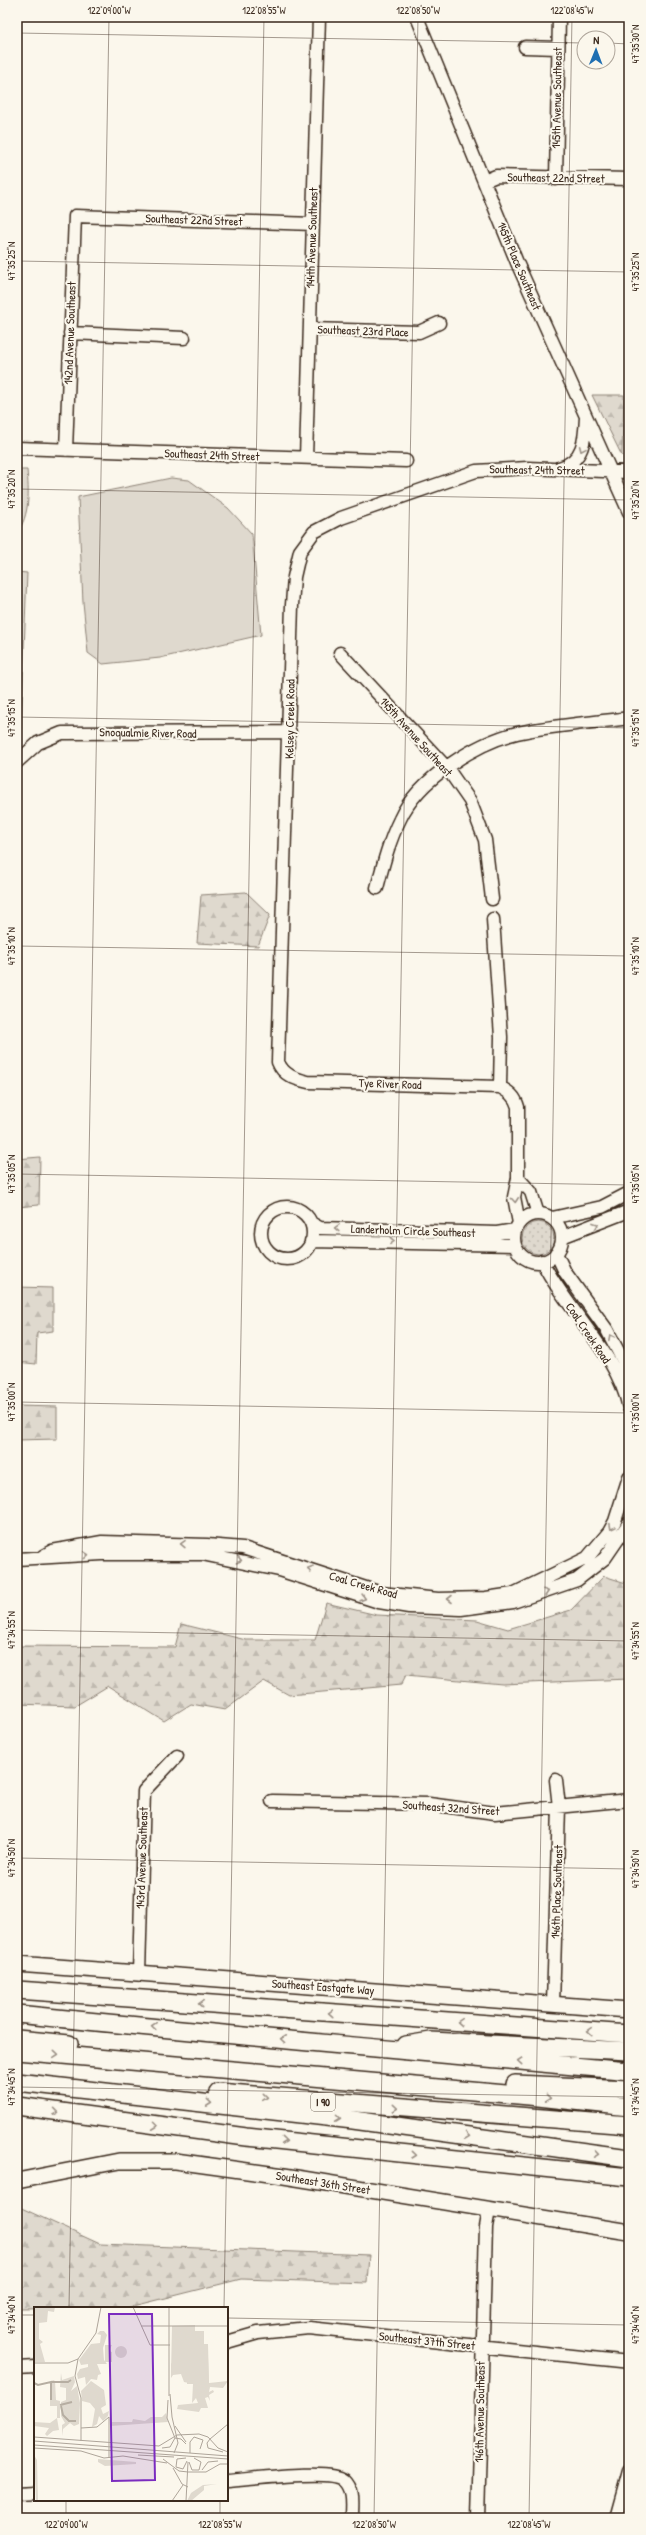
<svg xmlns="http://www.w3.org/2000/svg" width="646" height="2535" font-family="'Patrick Hand',sans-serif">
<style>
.grass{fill:url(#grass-dots);stroke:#8d8276}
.forest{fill:url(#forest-firs);stroke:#8d8276}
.garden{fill:#dfd9ce;stroke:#8d8276}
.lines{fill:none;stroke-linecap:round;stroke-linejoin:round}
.minor-casing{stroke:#3b2a1e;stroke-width:15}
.major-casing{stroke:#3b2a1e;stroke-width:18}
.highway-casing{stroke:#3b2a1e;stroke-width:20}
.minor{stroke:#fbf7ec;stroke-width:12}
.major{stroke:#fbf7ec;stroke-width:15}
.highway{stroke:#fbf7ec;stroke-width:17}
.oneway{stroke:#9b9085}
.ticks{fill:none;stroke:#3b2a1e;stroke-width:1;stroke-opacity:0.45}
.labels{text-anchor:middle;stroke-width:4;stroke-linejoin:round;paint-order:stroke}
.shield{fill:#fbf7ec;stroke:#75685c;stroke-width:1}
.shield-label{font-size:11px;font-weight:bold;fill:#3b2a1e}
.street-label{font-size:12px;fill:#3b2a1e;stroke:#fbf7ec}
.inset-river{fill:none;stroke:#b6aea2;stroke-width:2}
.inset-road{fill:none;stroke:#aea59a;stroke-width:1}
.view{fill:#7b2cbf;fill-opacity:0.15;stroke:#7b2cbf;stroke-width:2}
.inset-edge{fill:none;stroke:#3b2a1e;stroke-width:2}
.neatline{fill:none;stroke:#3b2a1e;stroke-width:1.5}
.ticks-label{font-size:10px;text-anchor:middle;fill:#3b2a1e}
</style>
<defs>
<pattern id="grass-dots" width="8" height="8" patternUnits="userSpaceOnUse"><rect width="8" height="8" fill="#dfd9ce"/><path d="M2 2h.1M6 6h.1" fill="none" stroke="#c0bab0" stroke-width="1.8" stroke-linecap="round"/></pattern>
<pattern id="forest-firs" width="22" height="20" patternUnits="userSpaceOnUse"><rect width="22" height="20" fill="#dfd9ce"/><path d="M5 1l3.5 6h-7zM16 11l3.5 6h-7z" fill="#c0bab0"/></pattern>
</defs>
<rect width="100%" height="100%" fill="#fbf7ec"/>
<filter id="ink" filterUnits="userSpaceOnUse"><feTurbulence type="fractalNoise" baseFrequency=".025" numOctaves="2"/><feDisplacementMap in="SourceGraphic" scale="8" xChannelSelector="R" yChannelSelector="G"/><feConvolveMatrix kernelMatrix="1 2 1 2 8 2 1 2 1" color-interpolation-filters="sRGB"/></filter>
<g filter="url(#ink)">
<path class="grass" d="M522 1238a16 16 0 1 1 32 0a16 16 0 1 1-32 0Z"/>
<path class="forest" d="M592,395H624L622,456Z
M246,892L270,915L258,946L197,943L201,895Z
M40,1157L39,1205L17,1207V1159Z
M17,1287L53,1288V1331L37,1333L36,1364L17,1362Z
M17,1406L57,1407V1439L17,1440Z
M604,1576L629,1584V1679L502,1684L406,1675L401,1685L289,1695L264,1681L225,1710L191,1704L164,1721L108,1686L75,1706L17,1704V1646L175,1647L181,1624L246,1640H315L326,1603L377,1615L477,1620L508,1629L571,1610Z
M17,2206L100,2244L369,2255L367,2283L241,2279L126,2308L17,2309Z"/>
<path class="garden" d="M17,470H27C29,492 30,515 17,533Z
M171,478L189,480L228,508L252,534L261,635L160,658L103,664L88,653L83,602L78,497Z
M17,572L27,573L21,729H17Z"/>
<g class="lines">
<defs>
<path id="minor" d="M417,17L518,265L629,512
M525,47L557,48
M556,179L559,17
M484,181L496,176L629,179
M310,329L419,332L439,323
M70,333L184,338
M17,448L406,461
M66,450L75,216L313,224
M306,458L319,17
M559,468C584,461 585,439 586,417
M340,653L447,768L470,801L485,840L492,899
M17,762L38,743L62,733L290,732
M377,888C383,865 389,841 400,819C418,779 476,743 517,733C553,725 592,723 629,718
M493,919L501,1037L500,1087
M518,1178L531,1192L538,1214
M261 1233a26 26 0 1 1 52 0a26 26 0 1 1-52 0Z
M514 1238a24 24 0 1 1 48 0a24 24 0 1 1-48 0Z
M552,1218L602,1207L629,1193
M311,1223L320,1228L497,1233L515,1230
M519,1223L514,1197L518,1178V1107C515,1096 509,1092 500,1087L308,1082C295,1079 283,1075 278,1062L292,605L294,577L300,551L314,532L341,518L476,471L527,468L629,472
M562,1237L629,1211
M311,1241L515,1245
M556,1253L565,1272L607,1330L629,1372
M542,1261C566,1310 618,1354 629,1408
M43,1556L52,1551L102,1542L207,1545L243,1548L381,1593L438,1599L486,1598L513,1594L587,1558L609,1532L615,1521L629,1477
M17,1559L102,1554H202L279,1570L379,1602L409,1607L461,1609L513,1602L577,1580L605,1558L629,1523
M272,1801L429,1804L495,1813L629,1800
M139,1973L144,1791L177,1756
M553,2004L559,1807L556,1780
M227,2342L258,2333L309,2328L629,2362
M17,2368L35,2367
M227,2481C248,2480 330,2468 344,2480C355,2490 352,2505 352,2518
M17,2494L35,2493
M478,2518L486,2227L489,2210
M616,2518L629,2471"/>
<path id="major" d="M17,1964L629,2010
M17,2181L119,2161H175L284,2176L629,2232"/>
<path id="highway" d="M17,1990L629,2034
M17,2014C221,2035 425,2052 629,2071
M17,2039L69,2044
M406,2045L431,2041L629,2051
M17,2051L529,2096L629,2107
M17,2082L353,2120L629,2158
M515,2084L629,2089
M218,2092L629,2125
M17,2106L246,2137L629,2177"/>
</defs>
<use href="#minor" class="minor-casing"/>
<use href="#major" class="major-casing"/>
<use href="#highway" class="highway-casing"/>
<use href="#minor" class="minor"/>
<use href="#major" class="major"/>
<use href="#highway" class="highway"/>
</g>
<defs><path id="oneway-chevron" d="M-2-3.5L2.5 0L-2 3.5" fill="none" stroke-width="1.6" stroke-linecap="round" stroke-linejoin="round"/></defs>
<g class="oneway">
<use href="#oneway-chevron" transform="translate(582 449) rotate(114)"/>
<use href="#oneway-chevron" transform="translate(515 1200) rotate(85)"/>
<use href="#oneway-chevron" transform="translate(596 1225) rotate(-20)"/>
<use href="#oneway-chevron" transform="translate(337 1228) rotate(-178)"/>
<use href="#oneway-chevron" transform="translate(392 1241) rotate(2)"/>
<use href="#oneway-chevron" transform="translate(611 1337) rotate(-118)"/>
<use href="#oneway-chevron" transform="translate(612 1527) rotate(118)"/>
<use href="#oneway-chevron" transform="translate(183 1544) rotate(-179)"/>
<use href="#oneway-chevron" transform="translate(86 1555) rotate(-5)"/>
<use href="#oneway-chevron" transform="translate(239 1560) rotate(12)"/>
<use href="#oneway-chevron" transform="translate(310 1569) rotate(-161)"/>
<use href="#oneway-chevron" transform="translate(546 1592) rotate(-18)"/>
<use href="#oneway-chevron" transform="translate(363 1598) rotate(16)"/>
<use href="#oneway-chevron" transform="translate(450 1599) rotate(180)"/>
<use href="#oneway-chevron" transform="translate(201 2004) rotate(-176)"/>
<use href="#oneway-chevron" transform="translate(331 2013) rotate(-176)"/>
<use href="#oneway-chevron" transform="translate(460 2022) rotate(-176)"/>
<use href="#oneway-chevron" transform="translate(154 2026) rotate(-175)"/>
<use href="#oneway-chevron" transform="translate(590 2031) rotate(-176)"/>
<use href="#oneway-chevron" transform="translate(283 2039) rotate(-174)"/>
<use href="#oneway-chevron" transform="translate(56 2054) rotate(5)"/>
<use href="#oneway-chevron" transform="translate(520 2061) rotate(-175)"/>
<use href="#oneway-chevron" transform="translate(265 2097) rotate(5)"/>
<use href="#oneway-chevron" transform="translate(548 2098) rotate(6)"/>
<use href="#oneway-chevron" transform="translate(209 2103) rotate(6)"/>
<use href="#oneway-chevron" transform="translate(395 2108) rotate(5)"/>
<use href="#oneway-chevron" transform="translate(56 2112) rotate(8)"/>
<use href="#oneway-chevron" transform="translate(338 2118) rotate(7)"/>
<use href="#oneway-chevron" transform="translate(155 2126) rotate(7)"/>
<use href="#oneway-chevron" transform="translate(467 2136) rotate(8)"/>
<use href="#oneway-chevron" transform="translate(284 2141) rotate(6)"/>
<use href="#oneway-chevron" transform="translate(596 2154) rotate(8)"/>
<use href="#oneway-chevron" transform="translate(414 2155) rotate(6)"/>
</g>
</g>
<path class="ticks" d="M17,33L584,43M608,43L629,44M17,261L629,272M17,489L629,500M17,717L629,728M17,946L629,956M17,1174L629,1185M17,1402L629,1413M17,1630L629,1641M17,1858L629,1869M17,2087L629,2097M69,2308L109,17M224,2308L264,17M17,2315H35M227,2318L629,2325M66,2518V2500M220,2518V2500M374,2518L418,17M529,2518L572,17"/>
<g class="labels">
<rect class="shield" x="311" y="2093" width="24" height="18" rx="3"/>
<g class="shield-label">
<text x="323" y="2106">I 90</text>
</g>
<g class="street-label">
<text transform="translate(557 98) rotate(-89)" y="4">145th Avenue Southeast</text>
<text transform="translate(556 178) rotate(1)" y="4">Southeast 22nd Street</text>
<text transform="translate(194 220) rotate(2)" y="4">Southeast 22nd Street</text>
<text transform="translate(312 238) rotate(-88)" y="4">144th Avenue Southeast</text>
<text transform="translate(519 266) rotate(67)" y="4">145th Place Southeast</text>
<text transform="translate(363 331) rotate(2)" y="4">Southeast 23rd Place</text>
<text transform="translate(70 333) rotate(-88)" y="4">142nd Avenue Southeast</text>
<text transform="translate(212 455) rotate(2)" y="4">Southeast 24th Street</text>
<text transform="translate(537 470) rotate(1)" y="4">Southeast 24th Street</text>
<text transform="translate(290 719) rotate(-89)" y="4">Kelsey Creek Road</text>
<text transform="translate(148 733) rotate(1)" y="4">Snoqualmie River Road</text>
<text transform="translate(416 737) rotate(48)" y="4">145th Avenue Southeast</text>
<text transform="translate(390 1084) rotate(2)" y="4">Tye River Road</text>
<text transform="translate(413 1231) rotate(2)" y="4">Landerholm Circle Southeast</text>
<text transform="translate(588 1333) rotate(56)" y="4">Coal Creek Road</text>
<text transform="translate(363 1585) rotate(16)" y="4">Coal Creek Road</text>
<text transform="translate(451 1808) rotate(4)" y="4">Southeast 32nd Street</text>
<text transform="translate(142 1858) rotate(-88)" y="4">143rd Avenue Southeast</text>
<text transform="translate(557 1892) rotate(-88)" y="4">146th Place Southeast</text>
<text transform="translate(323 1987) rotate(4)" y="4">Southeast Eastgate Way</text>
<text transform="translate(323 2183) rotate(9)" y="4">Southeast 36th Street</text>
<text transform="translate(427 2341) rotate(6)" y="4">Southeast 37th Street</text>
<text transform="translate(480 2412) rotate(-89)" y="4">146th Avenue Southeast</text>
</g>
</g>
<g transform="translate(34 2307)">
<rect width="194" height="194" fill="#fbf7ec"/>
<path d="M0,0H21L20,5L14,4L13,15L5,16V32L9,35L6,37L11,55H0ZM66,24H70L73,28L69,41L70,53L73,57H63L67,67L64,68L63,73L57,72L52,78L51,70L44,72L43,67L46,62L54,60V57L47,58L45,53L57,37L66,36L67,28L63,27ZM161,24H170V37H167L174,50L175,76L194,74L189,81L176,80L175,85L179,83L180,85L175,88L176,94L174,90L171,91L174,101H167L165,105L143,102L144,98L164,96L162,91L158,96L159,77L150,75L147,67L139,68L137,71V57ZM27,66L28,73L40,69L41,75L37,84L43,79L46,96L45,117L40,119L36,116L29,122L28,129V118L31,116L27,109V95L32,93V81L26,80ZM19,73L21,74L22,93L26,94V111H23L25,123L19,124L13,129L11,127L15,121L0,119V115L16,116L23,111V99H16V76ZM57,74L70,83L72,98L67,101L69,107L75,104L74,109L69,114L65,109L63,117L58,120L61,102L56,96L48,94L47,84ZM132,106L134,115L76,119V115H98L99,112L111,114L117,110H128ZM0,148L3,153L4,193L2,194ZM64,152L102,155V157L71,159L64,155ZM183,177L170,179V183L157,194H153L157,186L169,178Z" fill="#dfd9ce"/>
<path d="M161,18V24H170V37H174L175,77H153V67H137L138,19Z" fill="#dfd9ce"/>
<path d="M71,38H78L75,44L78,45V55H71ZM81 45a6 6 0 1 1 12 0a6 6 0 1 1-12 0Z" fill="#dfd9ce"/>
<path class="inset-river" d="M1,0H15M17,75H34L37,73M0,76L4,78L17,75V93M26,98L38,95M27,99L29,108L35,114H42"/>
<path class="inset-road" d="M99,0L116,38H136M107,19H194M44,52L41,69L47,91V134M0,56H34L44,52L62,26L67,0M136,87L138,110L144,136L140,146M135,89V0M141,119L152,135M47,121L63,120L75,110M0,130L125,139L143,128L165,127L174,130L184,141L194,145M141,131L147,132L152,137M176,132L194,117M176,132L173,136L174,141L189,145M0,134L194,149M0,138L194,152M0,141L47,144L70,151L89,149L133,156M128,141L136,140L141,131L133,111L134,93M156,146V135L160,130L169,133L166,142M104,148L140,150M75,151V110M152,151L143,152L142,160L149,162L153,154M129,152L145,164L154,165M155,155L158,163H165L167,155L160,151M139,161L148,177L154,180M168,163L174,155L184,154M154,165H172L186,157H194M138,194L149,178M152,194L154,155"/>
<path class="view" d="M75,7H118L121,173L78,174Z"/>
<rect width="194" height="194" class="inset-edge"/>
</g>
<rect width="646" height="2535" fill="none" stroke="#fbf7ec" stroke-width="44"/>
<g transform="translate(596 50) rotate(1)"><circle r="19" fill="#fbf7ec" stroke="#aea59a"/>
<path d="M0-3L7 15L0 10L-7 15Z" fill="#1f6fb2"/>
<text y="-6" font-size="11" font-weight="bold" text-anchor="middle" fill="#3b2a1e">N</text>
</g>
<rect x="22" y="22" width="602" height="2491" class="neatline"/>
<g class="ticks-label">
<text x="109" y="14">122°09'00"W</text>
<text x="264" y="14">122°08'55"W</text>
<text x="418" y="14">122°08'50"W</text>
<text x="572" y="14">122°08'45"W</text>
<text transform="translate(635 44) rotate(-90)" y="4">47°35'30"N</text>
<text transform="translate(11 261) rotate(-90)" y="4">47°35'25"N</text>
<text transform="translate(635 272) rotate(-90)" y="4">47°35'25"N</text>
<text transform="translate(11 489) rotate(-90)" y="4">47°35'20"N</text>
<text transform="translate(635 500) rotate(-90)" y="4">47°35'20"N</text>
<text transform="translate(11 718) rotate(-90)" y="4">47°35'15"N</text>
<text transform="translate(635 728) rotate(-90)" y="4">47°35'15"N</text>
<text transform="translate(11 946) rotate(-90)" y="4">47°35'10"N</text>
<text transform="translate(635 956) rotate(-90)" y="4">47°35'10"N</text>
<text transform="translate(11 1174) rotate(-90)" y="4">47°35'05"N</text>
<text transform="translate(635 1184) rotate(-90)" y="4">47°35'05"N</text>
<text transform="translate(11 1402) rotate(-90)" y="4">47°35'00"N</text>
<text transform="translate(635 1413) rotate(-90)" y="4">47°35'00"N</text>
<text transform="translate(11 1630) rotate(-90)" y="4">47°34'55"N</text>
<text transform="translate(635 1641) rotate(-90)" y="4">47°34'55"N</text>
<text transform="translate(11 1858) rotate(-90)" y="4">47°34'50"N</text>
<text transform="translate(635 1869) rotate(-90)" y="4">47°34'50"N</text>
<text transform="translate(11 2087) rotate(-90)" y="4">47°34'45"N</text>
<text transform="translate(635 2097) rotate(-90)" y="4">47°34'45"N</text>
<text transform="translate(11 2315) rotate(-90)" y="4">47°34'40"N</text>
<text transform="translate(635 2325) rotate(-90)" y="4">47°34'40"N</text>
<text x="66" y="2528">122°09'00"W</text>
<text x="220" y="2528">122°08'55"W</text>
<text x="374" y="2528">122°08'50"W</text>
<text x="529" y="2528">122°08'45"W</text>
</g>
</svg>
